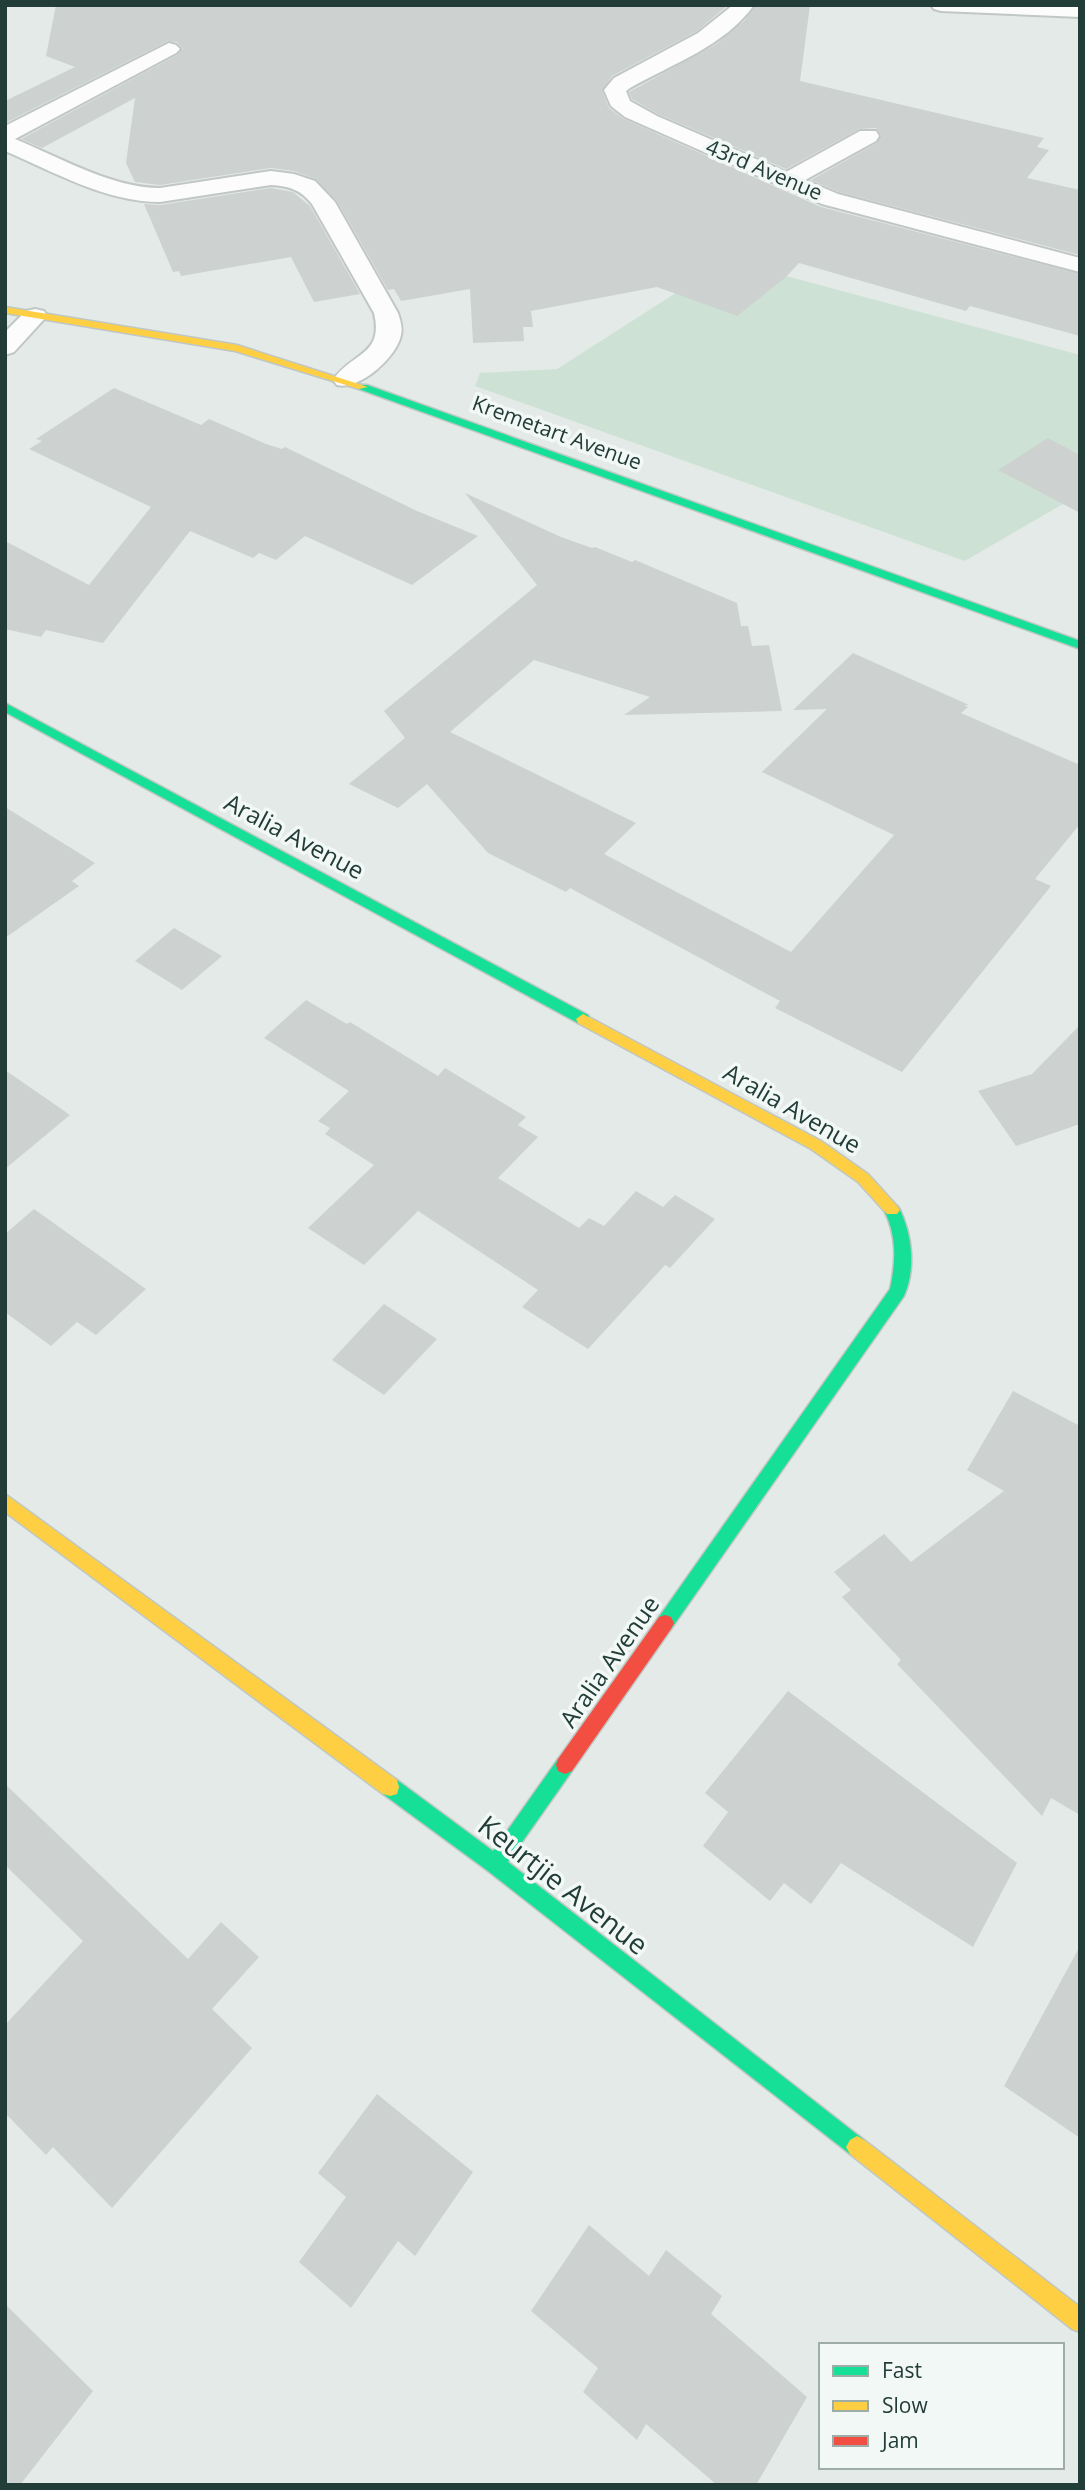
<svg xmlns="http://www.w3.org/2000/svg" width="1085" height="2490" font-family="'Open Sans',sans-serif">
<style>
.green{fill:#cde2d5}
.building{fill:#cdd2d0}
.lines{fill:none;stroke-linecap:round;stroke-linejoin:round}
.street-casing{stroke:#c1c7c4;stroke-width:4}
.fast-casing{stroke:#bfc7c4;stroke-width:3}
.slow-casing{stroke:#bfc7c4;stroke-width:3}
.jam-casing{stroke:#bfc7c4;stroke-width:3}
.street{fill:#fbfcfb;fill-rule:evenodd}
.fast{fill:#16e098;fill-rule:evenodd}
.slow{fill:#ffcf43;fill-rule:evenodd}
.jam{fill:#f24e42;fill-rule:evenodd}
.labels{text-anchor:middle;stroke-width:7;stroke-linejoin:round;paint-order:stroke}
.far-street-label{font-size:21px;fill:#223c37;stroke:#f2f8f5}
.street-label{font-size:24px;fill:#223c37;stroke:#f2f8f5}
.near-street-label{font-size:28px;fill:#223c37;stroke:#f2f8f5}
</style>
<rect width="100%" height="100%" fill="#e4eae7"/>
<path class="green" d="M753,267L1080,355V494L965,561L475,386L480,373L557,369L704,275Z"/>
<path class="building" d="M56,5H728L697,31L612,76L602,91L609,108L624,119L821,207L1080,274V336L970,306L966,311L799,263L785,278L737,316L657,287L531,311L533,327H523L524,341L473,343L470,289L401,301L394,289L388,290L337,201L316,179L294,171L271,168L160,185L135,182L126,163L135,98L42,148L21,139L177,55L183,49L177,42L168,41L5,123V101L75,67L46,56Z
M756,5H810L800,81L1044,138L1037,147L1049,150L1027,178L1080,190V255L839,192L811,180L877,143L881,135L876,128L859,129L786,169L658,114L632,99L629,92L715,45L744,21Z
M271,188L293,192L310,206L360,294L314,302L291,257L181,276L179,271L173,272L144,204L160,205Z
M114,388L201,425L209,419L266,444L282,449L285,447L417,511L478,536L412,585L305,536L276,560L259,553L253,558L190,531L103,643L46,630L41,637L5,629V541L89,585L151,507L29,449L42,441L36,439Z
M1048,438L1080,455V513L998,470Z
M465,493L561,537L592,548L595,547L632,562L635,560L737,603L741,626H748L752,646L769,645L782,711L624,715L650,697L534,660L450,732L636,823L604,854L791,952L894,835L762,772L827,709L793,710L853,653L969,705H964L968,707L961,713L1080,765V824L1035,879L1051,886L902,1072L775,1008L780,1001L570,888L566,892L488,853L427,784L398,808L349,784L405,738L384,711L537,585Z
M5,807L95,863L72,881L79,886L5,938Z
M174,928L222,956L182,990L135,961Z
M306,1000L347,1024L350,1022L438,1076L445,1068L526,1117L518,1125L538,1137L498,1178L579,1228L589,1218L604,1226L636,1191L663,1207L675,1195L715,1219L670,1268L665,1265L588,1349L522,1307L538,1290L418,1211L364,1265L308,1228L374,1165L325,1134L330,1128L318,1121L349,1091L264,1038Z
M1080,1025V1124L1016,1146L978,1091L1032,1074Z
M5,1070L70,1115L5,1169Z
M34,1209L146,1289L96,1335L77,1322L51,1346L5,1312V1234Z
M384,1304L437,1339L384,1395L332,1360Z
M1013,1391L1080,1426V1815L1051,1798L1042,1816L897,1664L901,1660L842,1597L851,1590L834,1572L884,1534L911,1562L1004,1491L967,1470Z
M788,1691L1017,1863L973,1947L841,1863L811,1904L784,1883L770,1901L703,1846L728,1812L705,1793Z
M5,1784L188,1959L221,1922L259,1957L212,2009L252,2048L112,2208L53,2147L46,2155L5,2113V2025L83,1941L5,1865Z
M1080,1946V2138L1004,2086Z
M377,2094L473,2172L415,2256L398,2241L351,2308L299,2262L346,2197L318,2173Z
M589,2225L649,2276L666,2250L722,2296L711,2314L807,2397L756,2485H717L646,2424L637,2440L583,2392L598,2368L531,2311Z
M5,2304L93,2391L20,2485H5Z"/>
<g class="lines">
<defs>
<path id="street" d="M733,5H754C725,46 672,64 630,88L626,91L630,101L657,116L786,172L860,131H876L879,136L876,141L805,180L838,194L1080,258V272L822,204L625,117L611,106L604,90L614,78L698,33Z
M931,5H1080V17L941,11L934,9Z
M169,43L176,45L180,49L176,53L15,139C59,157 112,188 160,188L271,171L294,174L315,181L335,202L398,313C400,320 403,327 401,335C397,357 359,391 337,385L333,380C352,352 384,356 374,313L312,204C301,190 289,186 271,185L160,202C106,202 54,172 5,151V126Z
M35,309L44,311L47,316L14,352L5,355V332L26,311Z"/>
<path id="fast" d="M359,385H367L1080,641V649L359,389Z
M5,703L588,1015L590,1019L583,1024L578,1023L5,712Z
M892,1204L897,1206L900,1210C912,1235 916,1269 904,1296L671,1629L665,1631L659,1629L656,1623L659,1617L890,1289C896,1261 897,1236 884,1210L887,1206Z
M565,1756L572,1759L574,1765L572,1771L508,1862L864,2140L868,2147L864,2154L857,2158L850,2154L488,1871L383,1794L381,1787L383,1780L390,1778L397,1780L493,1851L558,1759Z"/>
<path id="slow" d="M5,307L237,345L368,387L359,389L235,351L5,313Z
M583,1014L821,1141L868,1174L897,1206L900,1210L897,1214H887L858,1182L811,1149L578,1023L576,1019Z
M5,1494L397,1780L399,1787L397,1794L390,1796L383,1794L5,1512Z
M857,2136L864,2140L1080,2307V2332L1072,2329L850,2154L846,2147L850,2140Z"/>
<path id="jam" d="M665,1615L671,1617L674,1623L671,1629L572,1771L565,1774L558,1771L556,1765L558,1759L659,1617Z"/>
</defs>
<use href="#street" class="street-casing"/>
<use href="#fast" class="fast-casing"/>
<use href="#slow" class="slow-casing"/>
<use href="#jam" class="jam-casing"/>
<use href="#street" class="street"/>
<use href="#fast" class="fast"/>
<use href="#slow" class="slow"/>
<use href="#jam" class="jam"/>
</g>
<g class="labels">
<g class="far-street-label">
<text transform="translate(764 170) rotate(23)" y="7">43rd Avenue</text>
<text transform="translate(557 433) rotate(20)" y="7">Kremetart Avenue</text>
</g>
<g class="street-label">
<text transform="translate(294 837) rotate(28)" y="8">Aralia Avenue</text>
<text transform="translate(792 1109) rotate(30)" y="8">Aralia Avenue</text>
<text transform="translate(610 1662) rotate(-55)" y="8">Aralia Avenue</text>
</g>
<g class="near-street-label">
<text transform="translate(563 1885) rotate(38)" y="10">Keurtjie Avenue</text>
</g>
</g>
<rect width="1085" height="2490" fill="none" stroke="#223c37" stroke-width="14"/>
<rect x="819" y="2343" width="245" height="126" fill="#f2f8f5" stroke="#9fada9" stroke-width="2"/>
<rect x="833" y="2366" width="35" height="10" fill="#16e098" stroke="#9fada9" stroke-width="2"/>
<text x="882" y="2378" font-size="21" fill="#223c37">Fast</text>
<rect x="833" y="2401" width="35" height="10" fill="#ffcf43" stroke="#9fada9" stroke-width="2"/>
<text x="882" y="2413" font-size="21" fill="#223c37">Slow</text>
<rect x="833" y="2436" width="35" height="10" fill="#f24e42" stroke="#9fada9" stroke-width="2"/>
<text x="882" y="2448" font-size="21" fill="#223c37">Jam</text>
</svg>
